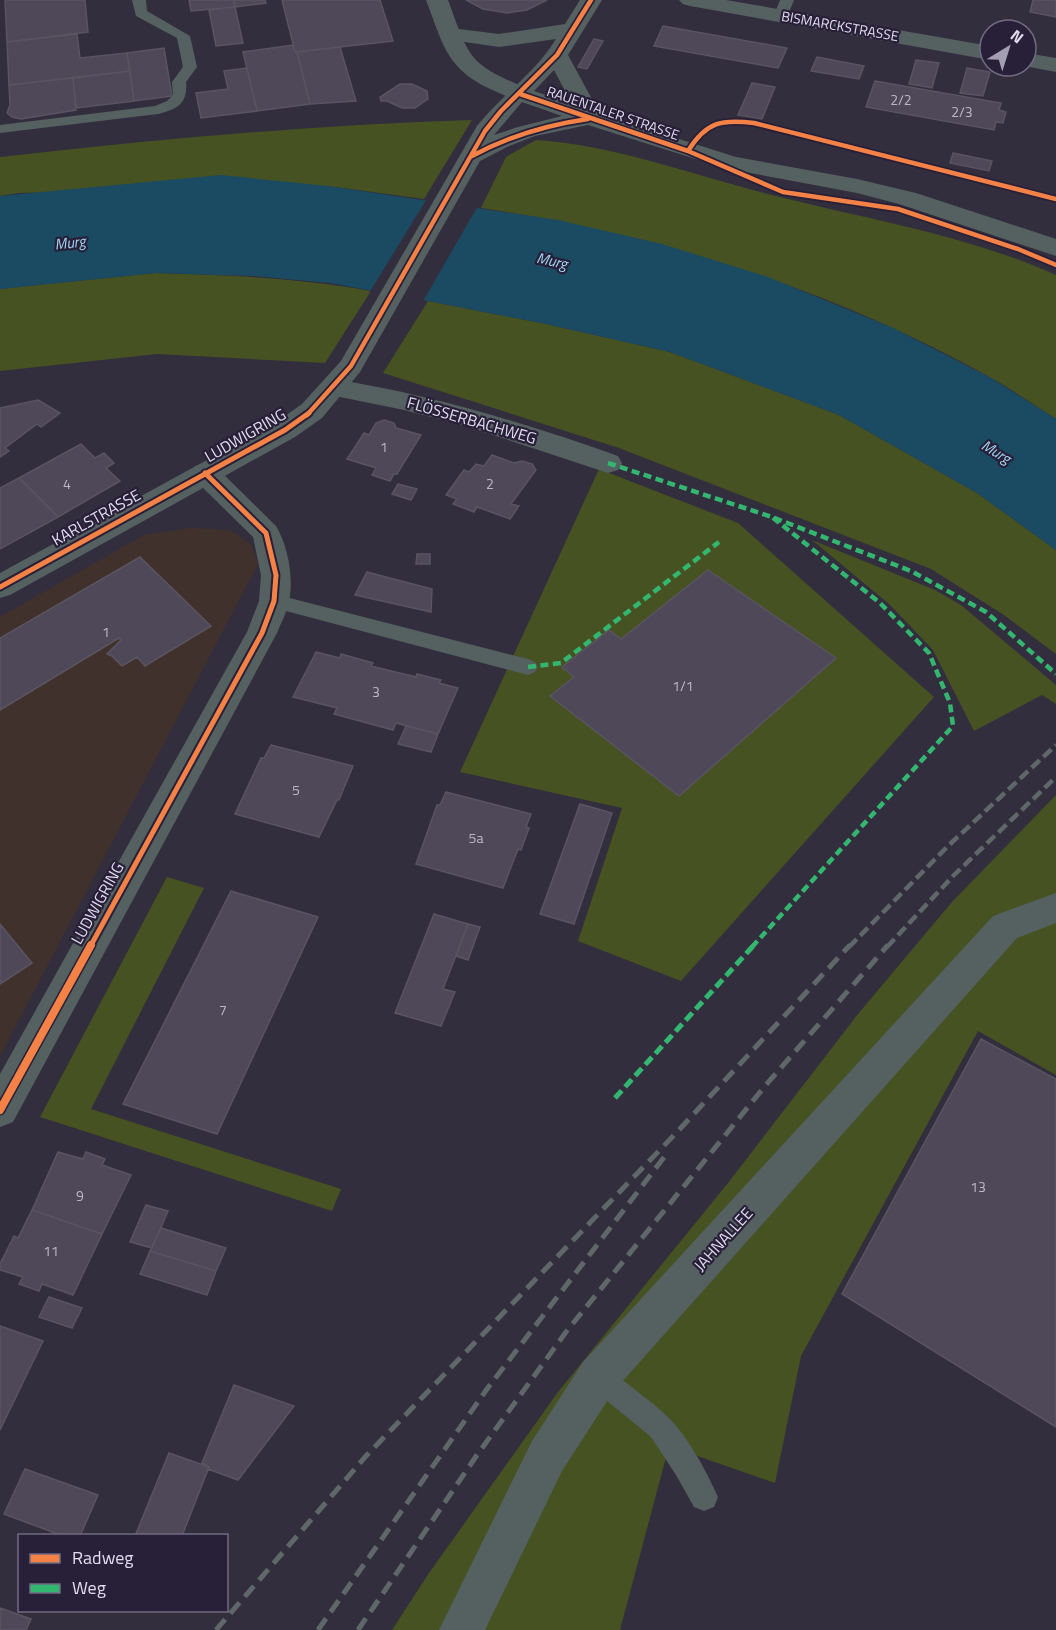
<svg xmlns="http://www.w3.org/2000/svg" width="1056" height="1630" font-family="'Titillium Web',sans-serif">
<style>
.education{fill:#41312c}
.green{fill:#465222}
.water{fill:#1a4b62}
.pier{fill:#332e3d}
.building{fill:#4f4858;stroke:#5a5461;stroke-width:1.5}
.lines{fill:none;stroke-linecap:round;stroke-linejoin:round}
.service{fill:#556160;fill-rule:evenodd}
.minor{fill:#556160;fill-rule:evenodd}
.tertiary{fill:#556160;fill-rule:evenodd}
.rail-far1{stroke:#5f6868;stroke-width:4.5;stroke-dasharray:11 5;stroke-linecap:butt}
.rail{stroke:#5f6868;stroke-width:5;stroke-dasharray:14 8;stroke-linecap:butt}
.quiet-far1{stroke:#33b770;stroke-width:4.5;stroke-dasharray:8 4.5;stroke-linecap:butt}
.quiet{stroke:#33b770;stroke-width:5;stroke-dasharray:10 5;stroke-linecap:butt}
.cycleway-far2-casing{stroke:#281f38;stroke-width:8}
.cycleway-far1-casing{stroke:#281f38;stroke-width:9}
.cycleway-casing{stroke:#281f38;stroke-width:11}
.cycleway-far2{stroke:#f48246;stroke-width:4.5}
.cycleway-far1{stroke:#f48246;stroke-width:5}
.cycleway{stroke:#f48246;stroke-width:8}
.labels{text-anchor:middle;stroke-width:4.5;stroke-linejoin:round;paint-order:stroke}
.far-street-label{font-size:14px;fill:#e1dcee;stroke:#281f38}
.number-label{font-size:14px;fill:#bcb7c8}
.far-water-label{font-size:15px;font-style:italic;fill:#a1d9f6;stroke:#281f38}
.street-label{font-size:16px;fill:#e1dcee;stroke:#281f38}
</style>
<rect width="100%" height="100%" fill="#332e3d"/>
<path class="education" d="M190,528L230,530L251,544L258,564L0,1056V617L144,535Z"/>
<path class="green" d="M472,120L424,199L328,186L18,193L0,196V157C157,139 314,125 472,120Z
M536,140C619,145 703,179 784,198C876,221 969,236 1056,275V419C1034,405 1013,390 991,378C833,289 658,235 481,208L506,157Z
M155,273C228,275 299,278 371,291L325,363L157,354L0,371V289Z
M428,301L546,324L670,352L839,415L977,493L1056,550V654L1004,615L931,569L619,448L383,373Z
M599,469L738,523L934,697L681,981L578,941L622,808L460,772Z
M812,540L935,590L961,605L1056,685V704L1042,695L974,731L933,650L889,604Z
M1056,795V1075L978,1031L801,1356L775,1483L669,1446L620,1630H392L429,1573L558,1392L728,1183L858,1014L952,902Z
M167,877L204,888L91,1109L341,1189L332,1211L40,1117Z"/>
<path class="water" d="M221,175L328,186L558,220L662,244L768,277L893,328L991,378L1056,419V550L977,493L839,415L670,352L546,324L428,301L330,283L254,276L155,273L0,289V196Z"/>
<path class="pier" d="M428,197L479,204L422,303L369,293Z"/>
<path class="building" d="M5,0H85L88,32L7,42Z
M189,0H234L235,7L191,11Z
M234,0H265L266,3L235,7Z
M282,0H380L393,41L295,52Z
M466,0H547L527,10L507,13L483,9Z
M1033,0H1056V17L1030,12Z
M235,7L243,43L216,46L209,10Z
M663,26L787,48L778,68L654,46Z
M77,34L80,58L127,53L130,71L9,85L7,42Z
M594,39L603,41L587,69L578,67Z
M293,45L295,52H297L310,104L257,111L243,52Z
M340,47L356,101L310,104L297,52Z
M164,48L172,96L134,101L127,53Z
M817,57L864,66L859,79L811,71Z
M916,60L939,63L932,88L909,84Z
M247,68L257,111L201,118L196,93L228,89L224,71Z
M967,68L990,72L983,96L960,93Z
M130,71L134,101L76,108L73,78Z
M73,78L76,110L21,119L12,117L7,113L10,105L9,85Z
M875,81L1001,103L999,110L1006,112L1003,123L996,122L994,130L866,107Z
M752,83L775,87L762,119L738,115Z
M400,84H412L427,91L428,99L415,108H402L387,101H381L380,97Z
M953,153L992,161L989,171L950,163Z
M38,400L60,413L41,427L37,424L5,448L9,451L0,457V408Z
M384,420L394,423L396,428L421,435L397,474H394L390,481L372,475L376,468L347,459L364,433L369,435L376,423Z
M81,444L95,458L104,453L114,463L106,468L120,481L58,517L19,478Z
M492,455L514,463L522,461L532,464L536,470L511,504L519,506L510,519L477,507L474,512L453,504L457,499L446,495L464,470L469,472L476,464L484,466Z
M19,478L58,517L0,549V488Z
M398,484L417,489L411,500L392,494Z
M417,554H430V564H416Z
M140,557L211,626L145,666L137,657L122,666L112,656L107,654L121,640L119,638L0,710V638Z
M708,570L836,658L679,796L550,696L574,677L562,667L609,630L621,639Z
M367,572L432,589L431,612L355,595Z
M316,652L340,658L341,654L373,663L371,666L416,677L417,674L441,680L439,683L458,688L438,734L396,723L393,730L334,714L337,708L293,697Z
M406,726L438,734L431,752L398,744Z
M271,745L353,766L339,800H337L319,837L235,814L261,758H264Z
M446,792L531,814L526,827L529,828L521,850L518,849L503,888L416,864L437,805H440Z
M580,804L612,813L574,924L540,914Z
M231,891L318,917L217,1134L123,1104Z
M434,914L468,924L443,989L455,992L441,1026L395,1013Z
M0,924L32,963L0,984Z
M468,924L480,927L468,960L456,956Z
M981,1039L1056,1079V1427L842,1294Z
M58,1152L83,1159L86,1152L105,1159L102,1165L131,1175L102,1234L32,1210Z
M146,1205L168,1211L152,1248L130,1242Z
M32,1210L102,1234L73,1295L42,1284L39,1291L19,1284L23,1277L0,1270V1264L14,1236L18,1238Z
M161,1228L226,1248L216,1271L150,1251Z
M150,1251L216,1271L207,1295L140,1274Z
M49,1297L82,1308L72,1328L39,1317Z
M0,1326L43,1341L0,1430Z
M234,1385L294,1406L238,1480L208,1469L209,1467L202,1463Z
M169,1453L209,1467L182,1536H135Z
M25,1469L98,1495L80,1536H63L4,1514Z
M0,1608L31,1619L26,1630H0Z"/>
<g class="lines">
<path class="service" d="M132,0H146L147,11L190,36L197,67L186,82C188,103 178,109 158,114L0,133V125L155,106L167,101L173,95L172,82L183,67L177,38L136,16Z
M780,0H794L788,15L781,19L774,15Z
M274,594L528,659L535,662L538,667L535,672L528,675L267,606L264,601L267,596Z
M598,1364L607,1368C627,1384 650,1400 669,1418C688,1437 707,1472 718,1497L714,1507L704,1511L694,1507L676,1475L651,1437L589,1386L585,1377L589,1368Z"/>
<path class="minor" d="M426,0H448C470,60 468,63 528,89L531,94L528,99C516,102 508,97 497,92C447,71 444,47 426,0Z
M679,0H726L990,46V60L690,6L683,4Z
M1026,53L1056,58V72L1024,66H1026Z
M334,379C432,395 525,423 618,456L622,463L618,470L608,473L466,426L404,410L325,394L321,388L325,382Z
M205,463L215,466L276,526C288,546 294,578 289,601C287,612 281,623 277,633L13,1122L0,1127V1074L247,632L259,601L261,575L253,537L195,480L191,473L195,466Z
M1056,893V923L1017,938L613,1392L562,1471L485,1630H439L532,1441L583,1362L993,916Z"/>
<path class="tertiary" d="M580,0H602L568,55L600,114L736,157L857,179L916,193L1056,239V256L899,204L857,193L724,168L588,125L535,136L507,147L480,161L360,372L322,418L295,437L10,595L0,598V573L275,423L302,404L341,361L477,126C501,96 536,72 556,39L499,47L451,40L443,39L440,34L443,29L451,28L499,34L565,24ZM554,70L572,104L534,91ZM522,102L562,116L518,127L494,135Z"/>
<path class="rail-far1" d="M849,947L948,846L1056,745
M887,947L954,875L1056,777"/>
<path class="rail" d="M216,1630L366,1456L678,1131L850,945
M318,1630L487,1389L665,1156
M358,1630L477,1455L566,1332L765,1086L888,945"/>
<path class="quiet-far1" d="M608,463L772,517L911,571L986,612L1056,674
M528,667L561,663L719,542
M752,947L953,726L950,703L929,653L880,603L772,517"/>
<path class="quiet" d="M615,1098L754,945"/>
<defs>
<path id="cycleway-far2" d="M520,94L688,151L783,192L898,209L1018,249L1056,265
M688,151C706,122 721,119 754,123L1056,199
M472,156C509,136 546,125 588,119
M307,415L351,366L485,131L501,111L557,55L591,0"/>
<path id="cycleway-far1" d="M0,587L285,430L309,413
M90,947L262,633L274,601L276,575L266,533L205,473"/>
<path id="cycleway" d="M0,1110L91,945"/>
</defs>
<use href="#cycleway-far2" class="cycleway-far2-casing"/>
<use href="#cycleway-far1" class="cycleway-far1-casing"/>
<use href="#cycleway" class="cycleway-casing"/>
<use href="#cycleway-far2" class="cycleway-far2"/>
<use href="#cycleway-far1" class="cycleway-far1"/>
<use href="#cycleway" class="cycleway"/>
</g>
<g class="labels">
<g class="far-street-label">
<text transform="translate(840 26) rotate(10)" y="5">BISMARCKSTRASSE</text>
<text transform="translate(613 113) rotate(19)" y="5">RAUENTALER STRASSE</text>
</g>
<g class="number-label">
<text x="901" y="105">2/2</text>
<text x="962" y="117">2/3</text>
<text x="384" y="452">1</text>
<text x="67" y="489">4</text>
<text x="490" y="489">2</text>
<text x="106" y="637">1</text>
<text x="683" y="691">1/1</text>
<text x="376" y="697">3</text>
<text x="296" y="795">5</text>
<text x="476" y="843">5a</text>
<text x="223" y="1015">7</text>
<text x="978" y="1192">13</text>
<text x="80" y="1201">9</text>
<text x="51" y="1256">11</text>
</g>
<g class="far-water-label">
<text transform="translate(70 243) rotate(-7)" y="5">Murg</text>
<text transform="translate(552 261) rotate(13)" y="5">Murg</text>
<text transform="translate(996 452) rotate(31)" y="5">Murg</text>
</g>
<g class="street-label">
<text transform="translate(472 420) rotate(16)" y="6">FLÖSSERBACHWEG</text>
<text transform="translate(245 435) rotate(-30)" y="6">LUDWIGRING</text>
<text transform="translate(96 517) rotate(-29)" y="6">KARLSTRASSE</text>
<text transform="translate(97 903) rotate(-61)" y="6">LUDWIGRING</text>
<text transform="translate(723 1239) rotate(-48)" y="6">JAHNALLEE</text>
</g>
</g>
<rect x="18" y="1534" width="210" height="78" fill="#281f38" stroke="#726b81" stroke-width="1.5"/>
<rect x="30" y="1554" width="30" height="9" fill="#f48246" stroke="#726b81" stroke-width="1.5"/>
<text x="72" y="1564" font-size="18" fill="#e1dcee">Radweg</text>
<rect x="30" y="1584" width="30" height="9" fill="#33b770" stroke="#726b81" stroke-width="1.5"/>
<text x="72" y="1594" font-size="18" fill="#e1dcee">Weg</text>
<g transform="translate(1008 48) rotate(38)"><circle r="28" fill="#281f38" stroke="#726b81" stroke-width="1.5"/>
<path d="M0-4.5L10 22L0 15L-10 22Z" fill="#a49fb0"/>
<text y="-9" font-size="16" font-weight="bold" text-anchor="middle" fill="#e1dcee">N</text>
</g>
</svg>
